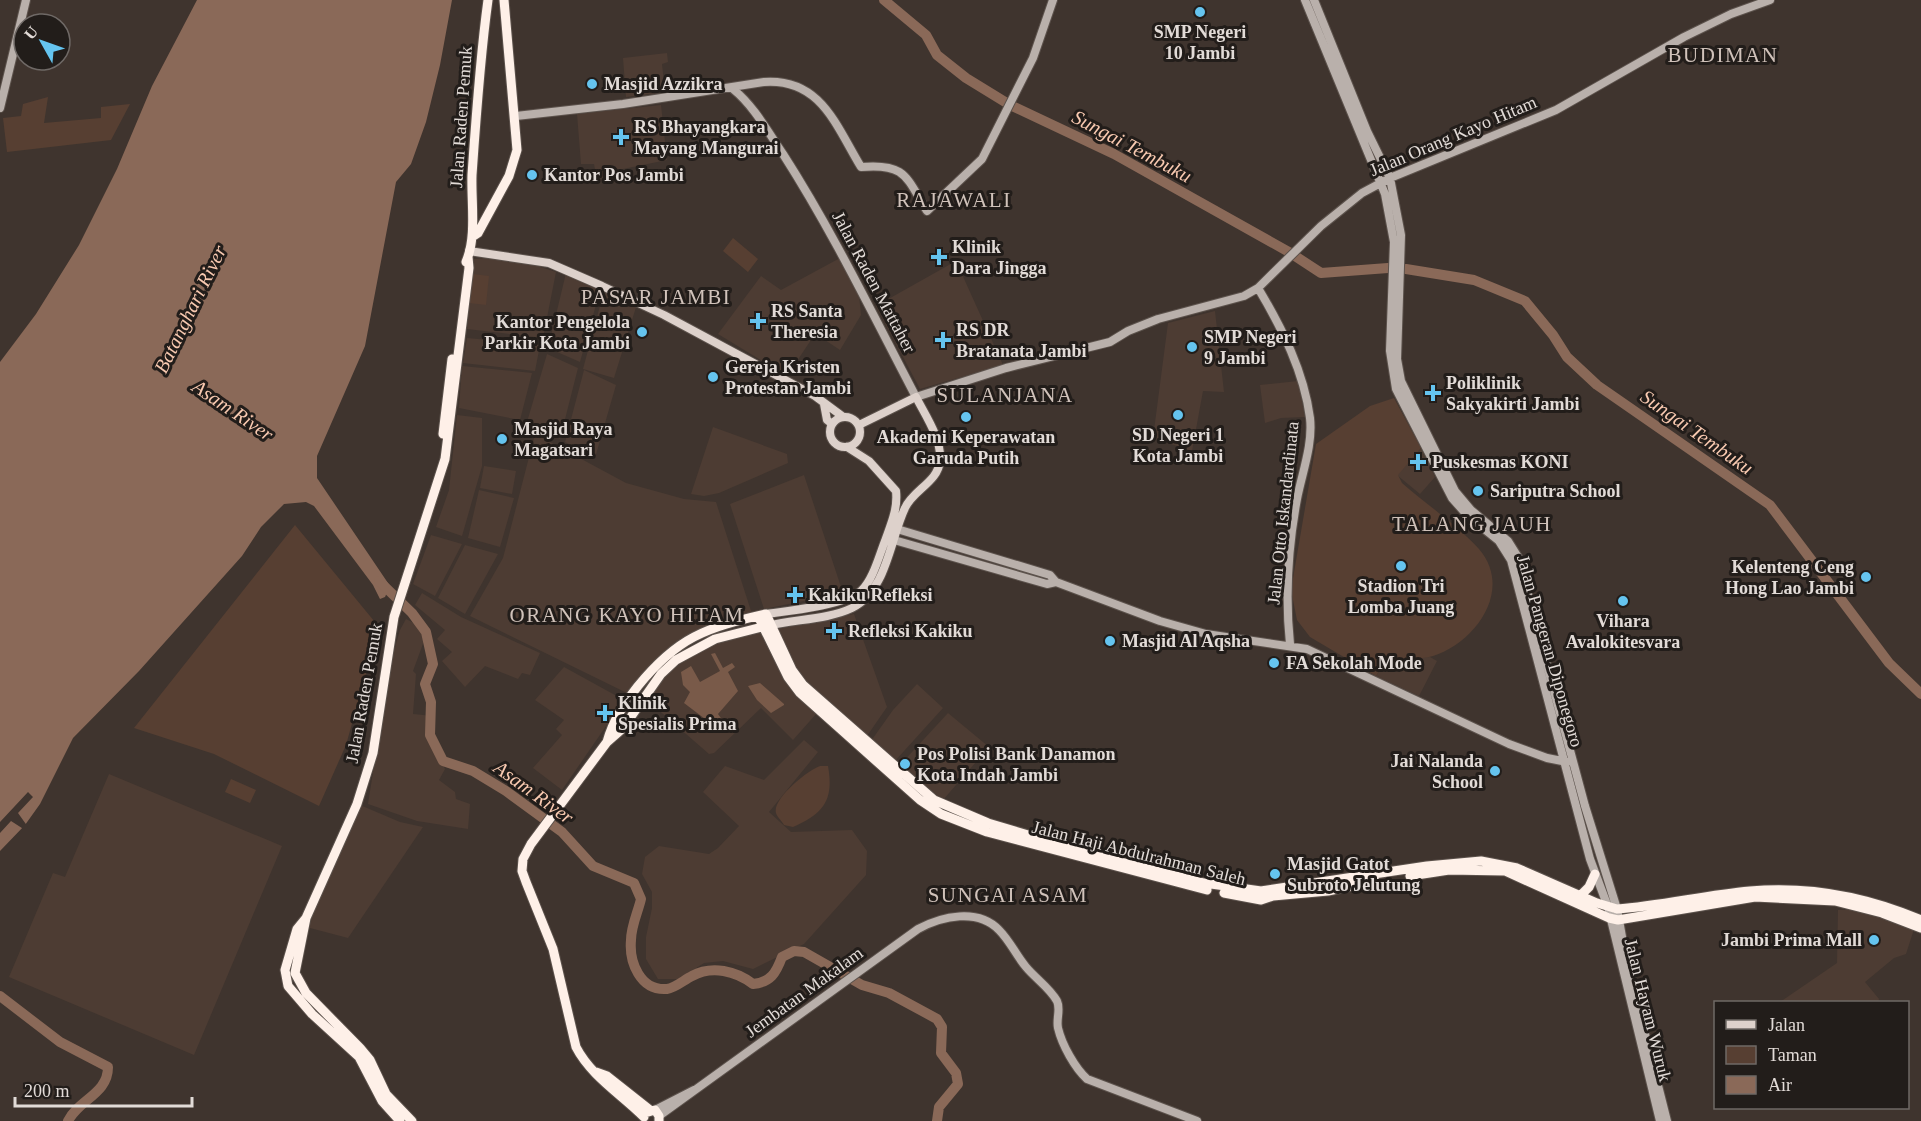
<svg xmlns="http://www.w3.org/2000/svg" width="1921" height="1121" font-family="'Times New Roman',serif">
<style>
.built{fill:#4d3c33}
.green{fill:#573f32}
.forest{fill:#795a49}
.water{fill:#8a6958}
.pier{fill:#3f342e}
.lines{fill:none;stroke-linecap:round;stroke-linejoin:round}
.river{stroke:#8a6958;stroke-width:10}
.secondary-casing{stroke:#5c524c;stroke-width:10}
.primary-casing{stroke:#5c524c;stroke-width:10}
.highway-casing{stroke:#5c524c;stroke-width:11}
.secondary{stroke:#b9b0ab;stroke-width:8}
.primary{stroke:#ddd1cb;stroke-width:8}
.highway{stroke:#fef0e8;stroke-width:9}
.poi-dot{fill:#65c4ef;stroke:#221d1a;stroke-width:2}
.labels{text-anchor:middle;stroke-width:6;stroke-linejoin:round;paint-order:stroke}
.poi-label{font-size:18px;font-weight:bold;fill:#e2dbd7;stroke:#221d1a;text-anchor:start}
.street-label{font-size:18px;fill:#e2dbd7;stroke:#221d1a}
.water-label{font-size:20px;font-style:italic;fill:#f8c9b0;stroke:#221d1a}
.quarter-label{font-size:21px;letter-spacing:1.5px;fill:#d0c2ba;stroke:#221d1a}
</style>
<rect width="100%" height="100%" fill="#3f342e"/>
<path class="built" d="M667,53L668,62L662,64L665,92L626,97L623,58Z
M661,105L667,160L618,170L597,180L594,164H581L577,114Z
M485,258L522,261L556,272L543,338L467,329L474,259Z
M840,258L859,295L861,315L840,350L825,340L813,337L787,376L718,334L761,276L781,290Z
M956,261L1003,365L920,389L876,306Z
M566,273L601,287L580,362L548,348Z
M604,291L637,304L614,378L583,369Z
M1215,311L1224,392L1203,391L1192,451L1153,438L1168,323Z
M467,338L540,345L535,371L463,363Z
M547,354L578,368L560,439L527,422Z
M462,366L532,373L520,420L459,408Z
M584,370L616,385L595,458L565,442Z
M1298,381L1305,417L1281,418L1265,423L1260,385Z
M457,415L482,418V466L462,536L436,527L449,490Z
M713,427L787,454L788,463L719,493L704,496L691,494Z
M535,434L626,483L684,499L716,502L752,614L688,639L633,696L470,616L503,558Z
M1421,448L1435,477L1420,494L1397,475Z
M484,466L516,471L512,494L480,488Z
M804,475L843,593L764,609L730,504Z
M479,490L514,498L500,547L468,538Z
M431,535L462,544L435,596L413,584Z
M465,545L498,554L465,614L438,598Z
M422,593L461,617L540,653L530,675L522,673L518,679L485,666L465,687L442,661L452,652L437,639L445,630L415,605Z
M854,614L887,707L867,736L806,683L795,669L778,629Z
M406,619L428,630L413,671L416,674L413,714L433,716L431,738L445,769L439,780L455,792L456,799L470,804L468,829L417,821L368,804L390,665L400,630Z
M758,624L785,678L817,713L793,740L761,708L714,753L709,754L647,700L672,668L694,651Z
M1430,657L1437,661L1419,696L1376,676L1387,658Z
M564,667L624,700L562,790L533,768L562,735L556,729L564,720L535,700Z
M917,684L943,708L895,761L871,741L893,710Z
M948,713L989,747L943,800L900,765Z
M804,740L818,752L769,812L791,832L852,830L867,851L866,875L804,944L753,969L723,961L704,963L679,979H658L646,959V937L652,908V892L642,874L645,857L659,846L709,854L718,848L739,826L703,792L725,766L764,780Z
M109,774L282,846L194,1055L9,977L53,873L65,877Z
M360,805L400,822L423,827L348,938L310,928V917Z
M1848,905L1915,926L1906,954L1894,958L1865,982L1879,999L1878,1002H1780L1837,963L1838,910H1847Z"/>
<path class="green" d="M48,97L44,123L101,118V107L130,104L111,140L7,152L3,118L21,116L23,104Z
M733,238L758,259L748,272L723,251Z
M473,274L489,276L486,305L469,303Z
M1394,398L1421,448L1398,475L1402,483C1426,504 1457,525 1479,549C1514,590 1475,643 1433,656C1420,660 1402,658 1387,658L1376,676L1310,637L1297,620L1291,590L1316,444L1370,406Z
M295,525L379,627L346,745L319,806L214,754L134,728Z
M820,766H828C834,800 824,813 793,827L784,825C782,821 777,817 776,813C772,799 808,770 820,766Z
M231,779L256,790L250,803L225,792Z"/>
<path class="forest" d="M715,653L723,668L732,663L735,667L728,672L738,691L718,714L723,721L717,728L684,703L690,692L683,685L681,672L691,666L700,682L720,671L711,654Z
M760,683L784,704V705L771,713L757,700L748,686Z"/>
<path class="water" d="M197,0H452L440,65L426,122L411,164L396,182L365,346L317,456V478L390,586L385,597L380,599L373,585L314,506L306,502L284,504L261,527L242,556L139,671L73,738L40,804L25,825L0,851V362L36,314L79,245L117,169L152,86Z"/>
<path class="pier" d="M28,792L33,797L18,813L28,827L25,830L11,821L0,833V822Z"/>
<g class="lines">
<path class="river" d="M884,0L926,35L937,55L966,78L1010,105L1114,154L1289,252L1321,273L1388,268
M1406,269L1474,280L1525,301L1553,335L1567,357L1597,385L1770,505L1889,663L1921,694
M379,581L412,613L426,632L433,664L425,684L431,702L430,735L443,761L473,771L506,791L562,832L593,866L634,883L641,899C638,912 631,926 631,940C629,962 640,991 667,989C675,988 684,980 692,976C712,965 736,971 753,984C771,982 776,973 782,957L794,951L804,952L862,985L889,993L937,1019L942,1027L941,1053L956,1073L958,1084L939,1107L937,1121
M0,996L60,1042L108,1067C108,1094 79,1099 68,1121"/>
<defs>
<path id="secondary" d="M1305,0L1385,194L1394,242L1390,351L1396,389L1452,498L1468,516L1499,541L1511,560L1590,859L1608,907L1660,1121
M1314,0L1367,131L1390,178L1401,235L1397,359L1401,381L1455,491L1471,510L1508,541L1518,557L1585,806L1617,909L1626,959L1667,1121
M733,89C754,106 768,132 783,154C833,232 873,315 916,397L1006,368L1110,342L1128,331L1158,319L1244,296L1258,288L1321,226L1362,193L1390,178L1556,110L1684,37L1731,14L1770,0
M0,108L26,0
M516,116L623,104L764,82C821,78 836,126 861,167C906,163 906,177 927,211L982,159L1033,58L1053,0
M1258,288C1282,328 1304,372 1310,418C1313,445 1302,473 1297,499C1288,547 1285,596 1290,644
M897,529L1050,575L1056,582
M894,540L1047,584L1056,582L1160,621L1206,634L1307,649L1509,744L1547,758L1567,762
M655,1110L694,1090
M659,1116L918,929C942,916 978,908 999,930C1010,941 1016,955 1026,967C1035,978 1050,988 1057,1001C1061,1009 1056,1019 1058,1028C1062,1045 1075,1068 1087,1079L1197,1121"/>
<path id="primary" d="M469,251L549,263L602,286L664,315L815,396L842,416
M824,404L827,420L832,424
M830 432a15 15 0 1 1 30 0a15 15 0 1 1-30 0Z
M766,614C788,611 845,605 861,591C873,580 879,556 885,541C891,524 898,509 896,491L869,461L847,447
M767,626C794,619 827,620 852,608C887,591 890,539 905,508C913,490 938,482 940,461C942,439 925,415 916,397L859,425"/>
<path id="highway" d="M472,237L478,233L509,176L517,150L504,0
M466,262C477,236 471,203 472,175C476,117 480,58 488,0
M443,434L452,359
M758,616L788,677L800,693L920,800L941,814L987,832L1207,890
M607,742C613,720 624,704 638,686C678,637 705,628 766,614L792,670L803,685L934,800L988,823L1109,859L1204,883L1261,891L1427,866L1481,861L1517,868L1597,903L1617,909C1661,906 1705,895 1750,891C1808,886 1867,897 1921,920
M1410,876L1449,870L1505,871L1609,918L1618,920L1755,897L1835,901L1882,913L1921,928
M1224,893L1261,900L1273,896L1328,891L1375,881
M1580,896L1589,887L1595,874
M306,918L297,929L285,970L288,986L312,1014L359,1057L382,1101L400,1121
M596,1072L607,1076L650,1110
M645,1113L655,1110L659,1116V1121
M644,1117C621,1094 591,1076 576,1047L553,949L526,882L522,871L523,859L531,844L607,742L623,728L661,674L676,660L715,639L762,627
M412,1121L386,1094L370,1060L360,1048L306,993L295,973L306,918L357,804L373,753L394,617L445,459L469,268L468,257"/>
</defs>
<use href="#secondary" class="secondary-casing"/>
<use href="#primary" class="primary-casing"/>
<use href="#highway" class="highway-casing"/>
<use href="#secondary" class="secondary"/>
<use href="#primary" class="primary"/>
<use href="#highway" class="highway"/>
</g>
<g class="poi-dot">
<circle cx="1200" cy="12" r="6"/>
<circle cx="592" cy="84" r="6"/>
<path d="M618 128h6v6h6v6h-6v6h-6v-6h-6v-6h6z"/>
<circle cx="532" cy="175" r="6"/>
<path d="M936 248h6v6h6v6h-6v6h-6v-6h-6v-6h6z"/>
<path d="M755 312h6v6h6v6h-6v6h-6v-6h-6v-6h6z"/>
<circle cx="642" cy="332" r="6"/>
<path d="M940 331h6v6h6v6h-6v6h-6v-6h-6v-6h6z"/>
<circle cx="1192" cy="347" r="6"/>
<circle cx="713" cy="377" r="6"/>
<path d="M1430 384h6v6h6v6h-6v6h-6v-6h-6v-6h6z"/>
<circle cx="1178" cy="415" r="6"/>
<circle cx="966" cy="417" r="6"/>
<circle cx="502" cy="439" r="6"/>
<path d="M1415 453h6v6h6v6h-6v6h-6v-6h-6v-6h6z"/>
<circle cx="1478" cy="491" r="6"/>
<circle cx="1401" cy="566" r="6"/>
<circle cx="1866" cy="577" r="6"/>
<path d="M792 586h6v6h6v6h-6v6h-6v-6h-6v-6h6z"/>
<circle cx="1623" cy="601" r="6"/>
<path d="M831 622h6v6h6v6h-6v6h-6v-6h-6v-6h6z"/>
<circle cx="1110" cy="641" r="6"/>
<circle cx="1274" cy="663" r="6"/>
<path d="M602 704h6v6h6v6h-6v6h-6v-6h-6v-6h6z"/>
<circle cx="905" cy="764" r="6"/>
<circle cx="1495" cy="771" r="6"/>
<circle cx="1275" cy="874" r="6"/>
<circle cx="1874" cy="940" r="6"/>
</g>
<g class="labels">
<g class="poi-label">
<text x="1200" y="38" text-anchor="middle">SMP Negeri<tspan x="1200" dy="21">10 Jambi</tspan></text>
<text x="604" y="90">Masjid Azzikra</text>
<text x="634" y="133">RS Bhayangkara<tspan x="634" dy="21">Mayang Mangurai</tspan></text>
<text x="544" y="181">Kantor Pos Jambi</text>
<text x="952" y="253">Klinik<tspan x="952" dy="21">Dara Jingga</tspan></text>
<text x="771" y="317">RS Santa<tspan x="771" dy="21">Theresia</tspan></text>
<text x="630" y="328" text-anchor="end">Kantor Pengelola<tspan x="630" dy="21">Parkir Kota Jambi</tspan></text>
<text x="956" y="336">RS DR<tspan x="956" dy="21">Bratanata Jambi</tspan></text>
<text x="1204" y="343">SMP Negeri<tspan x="1204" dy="21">9 Jambi</tspan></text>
<text x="725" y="373">Gereja Kristen<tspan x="725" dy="21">Protestan Jambi</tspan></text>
<text x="1446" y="389">Poliklinik<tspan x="1446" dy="21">Sakyakirti Jambi</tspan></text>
<text x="514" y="435">Masjid Raya<tspan x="514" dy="21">Magatsari</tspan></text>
<text x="1178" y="441" text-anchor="middle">SD Negeri 1<tspan x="1178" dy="21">Kota Jambi</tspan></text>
<text x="966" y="443" text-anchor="middle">Akademi Keperawatan<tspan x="966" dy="21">Garuda Putih</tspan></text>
<text x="1432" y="468">Puskesmas KONI</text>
<text x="1490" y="497">Sariputra School</text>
<text x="1854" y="573" text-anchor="end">Kelenteng Ceng<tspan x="1854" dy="21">Hong Lao Jambi</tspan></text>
<text x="1401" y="592" text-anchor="middle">Stadion Tri<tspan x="1401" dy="21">Lomba Juang</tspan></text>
<text x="808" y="601">Kakiku Refleksi</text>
<text x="1623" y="627" text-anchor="middle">Vihara<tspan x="1623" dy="21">Avalokitesvara</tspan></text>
<text x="848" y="637">Refleksi Kakiku</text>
<text x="1122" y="647">Masjid Al Aqsha</text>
<text x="1286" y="669">FA Sekolah Mode</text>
<text x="618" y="709">Klinik<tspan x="618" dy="21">Spesialis Prima</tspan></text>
<text x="917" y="760">Pos Polisi Bank Danamon<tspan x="917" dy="21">Kota Indah Jambi</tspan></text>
<text x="1483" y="767" text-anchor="end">Jai Nalanda<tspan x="1483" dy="21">School</tspan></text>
<text x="1287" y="870">Masjid Gatot<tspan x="1287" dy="21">Subroto Jelutung</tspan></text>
<text x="1862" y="946" text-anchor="end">Jambi Prima Mall</text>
</g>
<g class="street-label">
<text transform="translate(461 117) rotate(-86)" y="6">Jalan Raden Pemuk</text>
<text transform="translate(1453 136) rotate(-23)" y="6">Jalan Orang Kayo Hitam</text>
<text transform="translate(874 282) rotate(62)" y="6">Jalan Raden Mattaher</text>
<text transform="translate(1283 513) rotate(-84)" y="6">Jalan Otto Iskandardinata</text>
<text transform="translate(1550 651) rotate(74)" y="6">Jalan Pangeran Diponegoro</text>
<text transform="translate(364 693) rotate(-80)" y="6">Jalan Raden Pemuk</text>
<text transform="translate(1139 853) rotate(14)" y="6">Jalan Haji Abdulrahman Saleh</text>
<text transform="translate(804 992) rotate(-36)" y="6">Jembatan Makalam</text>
<text transform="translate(1648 1010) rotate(76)" y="6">Jalan Hayam Wuruk</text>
</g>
<g class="water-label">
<text transform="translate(1132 146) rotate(28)" y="7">Sungai Tembuku</text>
<text transform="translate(190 309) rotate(-64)" y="7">Batanghari River</text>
<text transform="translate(233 410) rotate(34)" y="7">Asam River</text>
<text transform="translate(1697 432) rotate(35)" y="7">Sungai Tembuku</text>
<text transform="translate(534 792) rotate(36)" y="7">Asam River</text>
</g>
<g class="quarter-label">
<text x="1723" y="62">BUDIMAN</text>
<text x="954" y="207">RAJAWALI</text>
<text x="656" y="304">PASAR JAMBI</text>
<text x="1005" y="402">SULANJANA</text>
<text x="1472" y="531">TALANG JAUH</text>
<text x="627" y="622">ORANG KAYO HITAM</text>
<text x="1008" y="902">SUNGAI ASAM</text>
</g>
</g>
<rect x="1714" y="1001" width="195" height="108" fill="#221d1a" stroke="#6f6966" stroke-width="1.5"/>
<rect x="1726" y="1020" width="30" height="9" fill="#ddd1cb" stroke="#6f6966" stroke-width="1.5"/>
<text x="1768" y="1031" font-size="18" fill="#e2dbd7">Jalan</text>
<rect x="1726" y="1046" width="30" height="18" fill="#573f32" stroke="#6f6966" stroke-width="1.5"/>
<text x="1768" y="1061" font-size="18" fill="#e2dbd7">Taman</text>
<rect x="1726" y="1076" width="30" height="18" fill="#8a6958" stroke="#6f6966" stroke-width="1.5"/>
<text x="1768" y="1091" font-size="18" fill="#e2dbd7">Air</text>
<g transform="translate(42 42) rotate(310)"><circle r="28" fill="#221d1a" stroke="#6f6966" stroke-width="1.5"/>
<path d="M0-4.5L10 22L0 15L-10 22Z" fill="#65c4ef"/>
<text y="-9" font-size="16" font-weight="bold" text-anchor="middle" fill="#e2dbd7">U</text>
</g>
<path d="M15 1097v9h177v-9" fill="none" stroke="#e2dbd7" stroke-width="3"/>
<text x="24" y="1097" font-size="18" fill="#e2dbd7" stroke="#221d1a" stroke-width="4.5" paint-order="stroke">200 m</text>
</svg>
